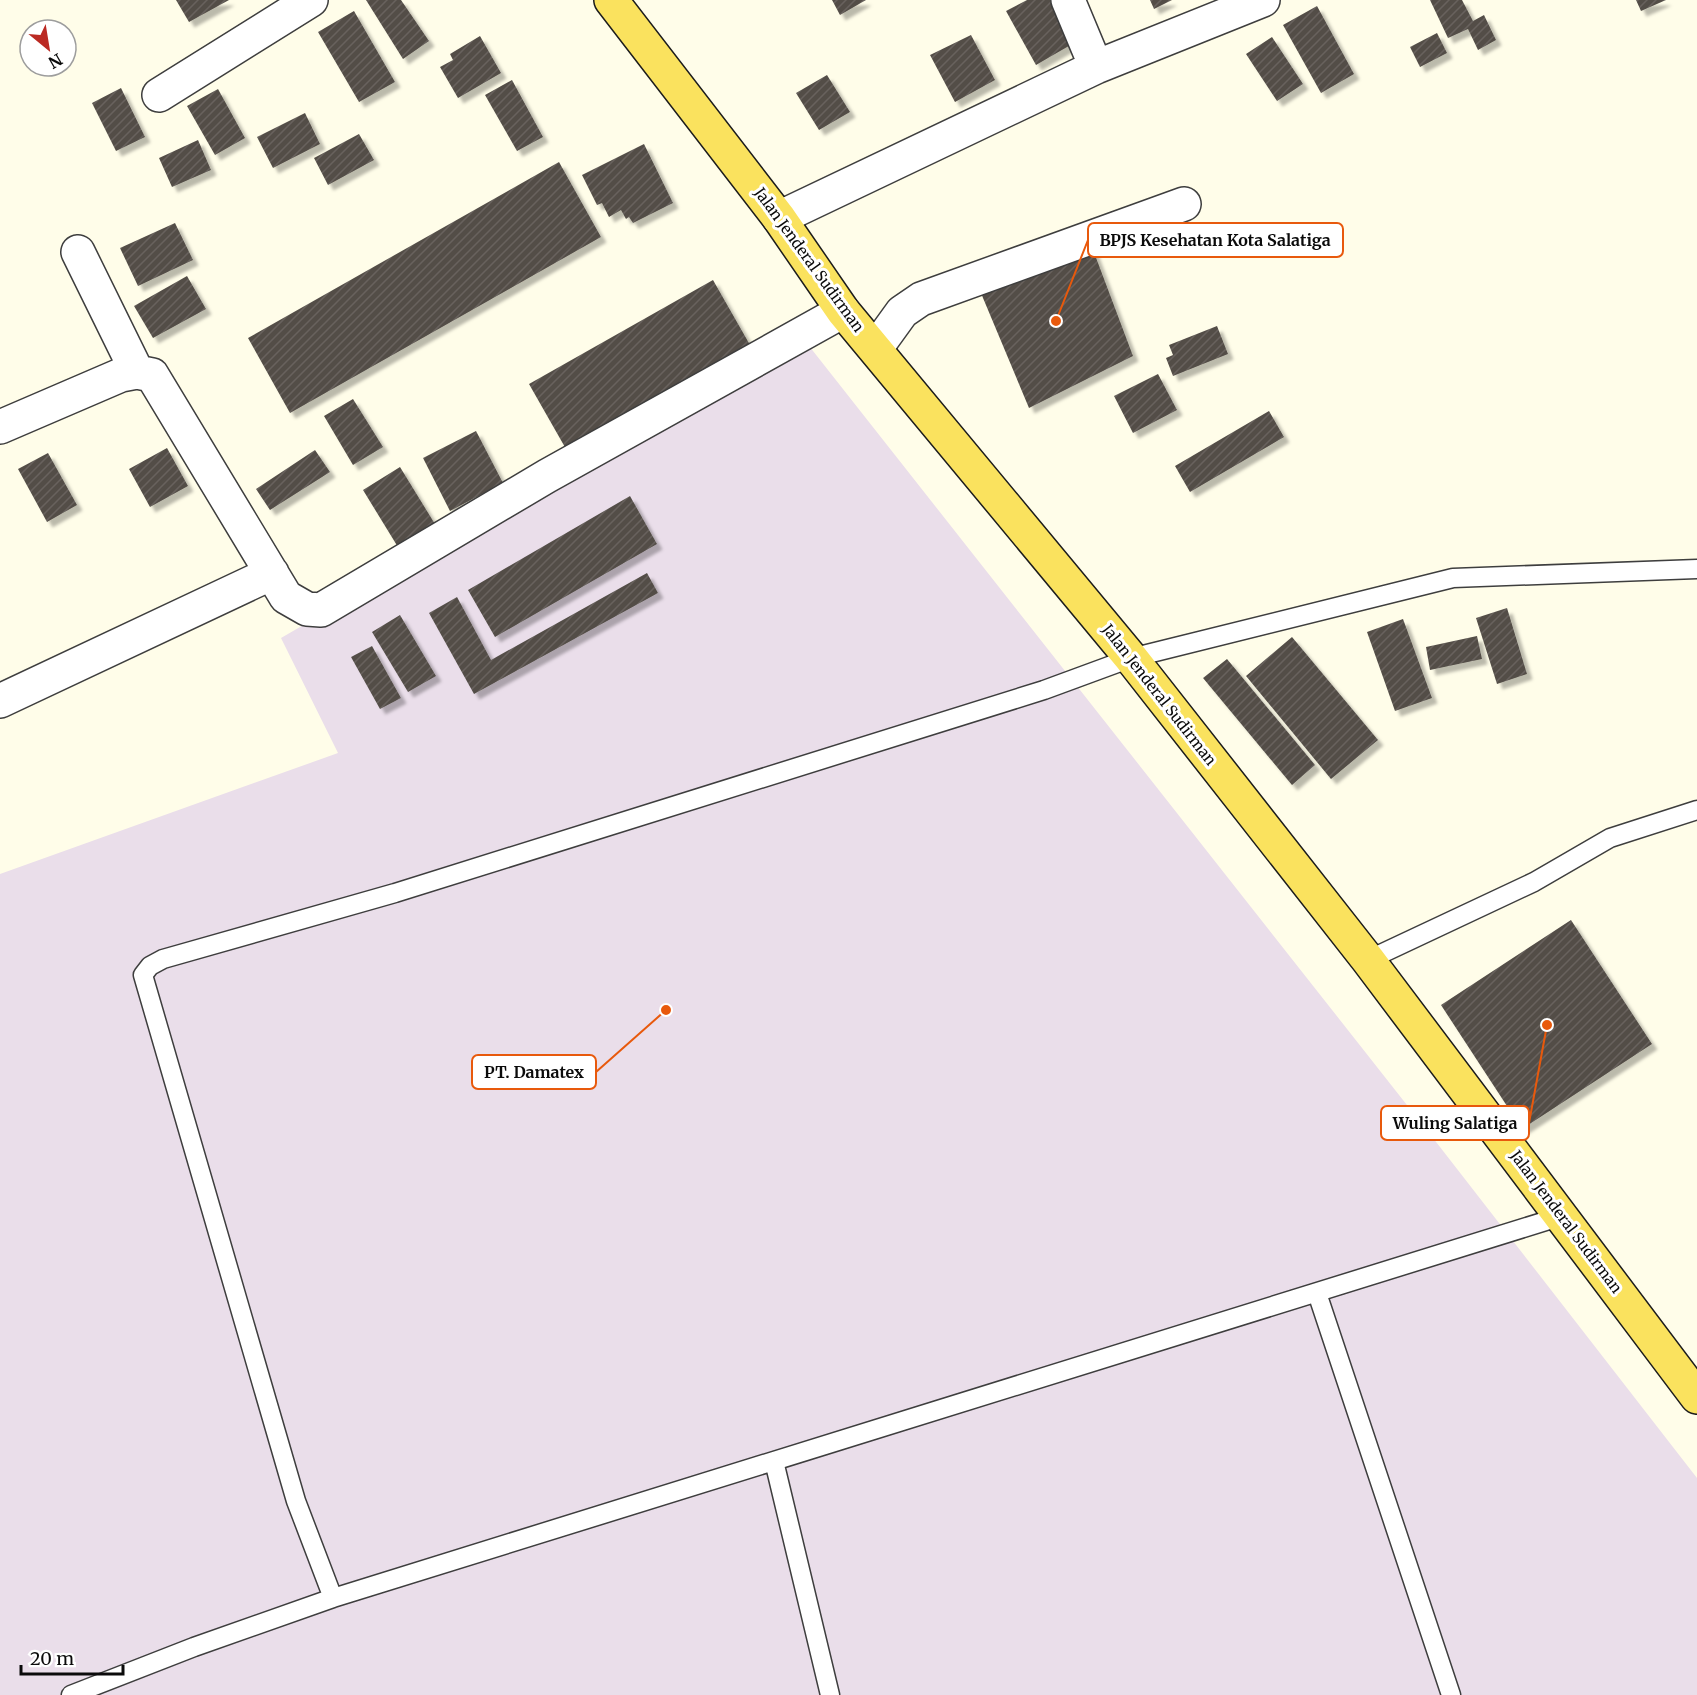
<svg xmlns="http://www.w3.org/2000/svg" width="1697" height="1695" font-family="Merriweather,serif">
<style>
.industrial{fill:#eadeea}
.building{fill:url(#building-hatch);filter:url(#shadow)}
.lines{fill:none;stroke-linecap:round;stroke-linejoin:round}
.service-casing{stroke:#3e3e3e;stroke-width:21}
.minor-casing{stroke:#3e3e3e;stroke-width:36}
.primary-casing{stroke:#1c1c1c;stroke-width:36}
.service{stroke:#fff;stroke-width:18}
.minor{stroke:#fff;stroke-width:33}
.primary{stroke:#fae25e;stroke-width:33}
.labels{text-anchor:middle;stroke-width:6;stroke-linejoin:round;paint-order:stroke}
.street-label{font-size:15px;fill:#0b0b0b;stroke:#fff}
.leader{fill:none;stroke:#e8590c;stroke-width:2}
.callout-dot{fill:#e8590c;stroke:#fff;stroke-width:2}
.callout{fill:#fff;stroke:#e8590c;stroke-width:2}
.callout-label{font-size:16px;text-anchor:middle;font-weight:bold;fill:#0b0b0b}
</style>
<defs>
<pattern id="building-hatch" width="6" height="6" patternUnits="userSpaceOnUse" patternTransform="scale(1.5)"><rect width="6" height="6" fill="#534d47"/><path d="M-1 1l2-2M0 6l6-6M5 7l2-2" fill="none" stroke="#67625d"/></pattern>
<filter id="shadow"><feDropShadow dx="5.5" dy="5.5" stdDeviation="1.5" flood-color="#0004"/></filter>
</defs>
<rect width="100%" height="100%" fill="#fffde9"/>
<path class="industrial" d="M802,337L1440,1147L1697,1478V1695H0V874L338,753L281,638Z"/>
<path class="building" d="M176,0H229L189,22Z
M366,0H401L429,41L403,59Z
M832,0H866L840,15Z
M1027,0H1050L1074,43L1036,65L1006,11Z
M1150,0H1172L1154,9Z
M1430,0H1462L1473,21L1484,15L1496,40L1478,50L1468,29L1448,38Z
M1636,0H1666L1641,11Z
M1317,6L1354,74L1321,93L1283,25Z
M354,11L395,82L359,102L318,32Z
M1437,33L1447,53L1420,67L1410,47Z
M971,35L995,80L955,102L930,55Z
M480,36L501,73L458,98L440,67L453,60L450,54Z
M1272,37L1303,84L1277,101L1246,54Z
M827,75L850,112L819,130L796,93Z
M512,80L543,137L517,151L485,95Z
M121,88L145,137L116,151L92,103Z
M218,89L245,138L215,155L187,106Z
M305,113L320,144L273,168L257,137Z
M359,134L374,160L328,185L314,158Z
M198,140L211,170L172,187L159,158Z
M644,144L673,203L633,223L629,217L626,219L621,210L609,217L602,203L597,205L582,175Z
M559,162L601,237L290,413L248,338Z
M175,223L193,260L138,286L120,248Z
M1092,247L1133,356L1029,408L978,286Z
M187,276L206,309L153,338L134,306Z
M713,280L754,352L570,456L529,384Z
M1217,326L1228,354L1173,376L1166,358L1173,355L1169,345Z
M1158,374L1177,410L1133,433L1114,396Z
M353,399L383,447L353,465L324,416Z
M1269,411L1284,437L1190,492L1175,466Z
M476,431L503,483L450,511L423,458Z
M167,448L188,486L150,507L129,469Z
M315,450L330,472L270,510L256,489Z
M48,453L77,505L47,522L18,469Z
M400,467L438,529L401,552L363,490Z
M630,496L657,544L495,637L468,590Z
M647,573L658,593L474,694L429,613L457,597L491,660Z
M1507,608L1527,674L1497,684L1476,618Z
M400,615L436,676L408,692L372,632Z
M1403,619L1432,698L1395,711L1367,632Z
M1477,636L1482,659L1430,670L1426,647Z
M1292,637L1378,740L1331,779L1246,676Z
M372,646L401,698L380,709L351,657Z
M1227,659L1315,765L1292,785L1203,678Z
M1571,920L1652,1044L1522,1129L1441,1005Z"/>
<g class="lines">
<defs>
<path id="service" d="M1368,960L1534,882L1610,838L1697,810
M1562,1216L333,1598L296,1501L143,975L150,966L163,959L395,893L1044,690L1131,658L1453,578L1697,569
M1317,1293L1451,1695
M774,1461L830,1695
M71,1695L194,1647L333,1598"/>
<path id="minor" d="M1068,0L1096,67
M159,95L311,0
M779,218L1096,67L1263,0
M78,252L137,372
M876,348L902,312L921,299L1184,204
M0,427L121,375L137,372L152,375L286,597L307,609L321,610L547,476L843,311
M0,701L272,573"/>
<path id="primary" d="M611,0L779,218L843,311L1131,658L1368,960L1697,1397"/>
</defs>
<use href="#service" class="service-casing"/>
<use href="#minor" class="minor-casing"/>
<use href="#primary" class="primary-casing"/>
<use href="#service" class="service"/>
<use href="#minor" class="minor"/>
<use href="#primary" class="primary"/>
</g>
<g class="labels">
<g class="street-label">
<text transform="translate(809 260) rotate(54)" y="5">Jalan Jenderal Sudirman</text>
<text transform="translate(1159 695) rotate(52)" y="5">Jalan Jenderal Sudirman</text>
<text transform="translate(1566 1222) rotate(53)" y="5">Jalan Jenderal Sudirman</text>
</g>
</g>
<path class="leader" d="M1056 321L1088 240M666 1010L596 1072M1547 1025L1529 1123"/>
<g class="callout-dot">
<circle cx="1056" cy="321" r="6"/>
<circle cx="666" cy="1010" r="6"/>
<circle cx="1547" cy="1025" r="6"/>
</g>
<g class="callout">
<rect x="1088" y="223" width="255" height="34" rx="6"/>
<rect x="472" y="1055" width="124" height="34" rx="6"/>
<rect x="1381" y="1106" width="148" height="34" rx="6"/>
</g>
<g class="callout-label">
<text x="1215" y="246">BPJS Kesehatan Kota Salatiga</text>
<text x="534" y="1078">PT. Damatex</text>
<text x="1455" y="1129">Wuling Salatiga</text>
</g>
<g transform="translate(48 48) rotate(150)"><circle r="28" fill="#ffffff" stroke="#9d9d9d" stroke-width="1.5"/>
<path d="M0-4.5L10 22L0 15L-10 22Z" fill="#bb2a23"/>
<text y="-9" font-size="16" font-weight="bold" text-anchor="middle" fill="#0b0b0b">N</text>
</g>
<path d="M21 1665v9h102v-9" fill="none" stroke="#0b0b0b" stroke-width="3"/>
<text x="30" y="1665" font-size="18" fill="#0b0b0b" stroke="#ffffff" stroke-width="4.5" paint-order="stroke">20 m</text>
</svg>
